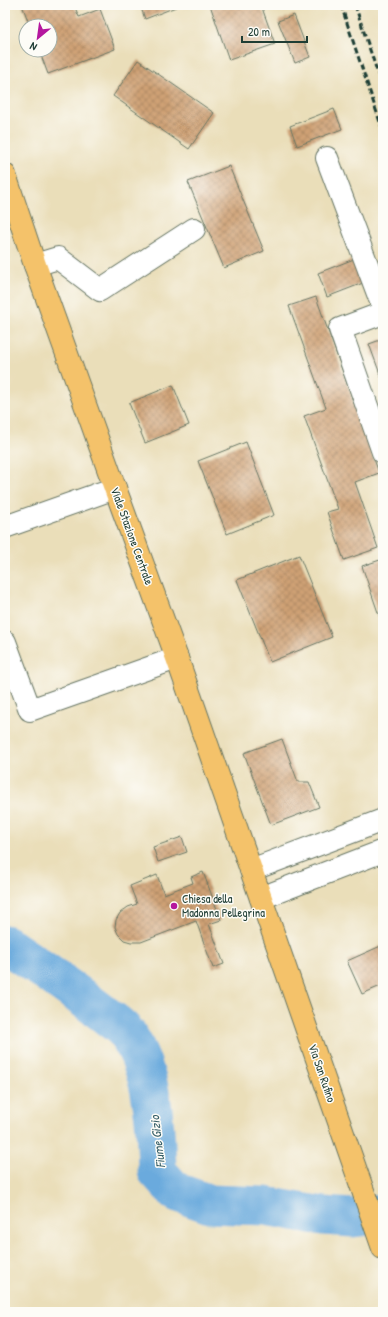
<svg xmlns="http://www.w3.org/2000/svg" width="388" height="1317" font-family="'Patrick Hand',sans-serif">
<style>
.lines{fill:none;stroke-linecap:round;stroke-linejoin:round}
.river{stroke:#6aaadd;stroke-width:39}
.building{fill:url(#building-cross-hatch)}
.minor-casing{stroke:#667563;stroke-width:24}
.major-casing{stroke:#667563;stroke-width:24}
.minor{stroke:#fff;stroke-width:22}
.major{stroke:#f4c26a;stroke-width:22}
.rail{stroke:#1f3d34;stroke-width:3;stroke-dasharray:6 3;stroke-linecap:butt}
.poi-dot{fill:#b5179e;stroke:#fdfcf7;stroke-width:1.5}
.labels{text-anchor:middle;stroke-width:3;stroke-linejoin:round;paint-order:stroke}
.street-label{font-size:12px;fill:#1f3d34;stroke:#fdfcf7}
.poi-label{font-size:12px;fill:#1f3d34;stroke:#fdfcf7;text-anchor:start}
.water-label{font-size:13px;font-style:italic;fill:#365e67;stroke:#fdfcf7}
</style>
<defs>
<pattern id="building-cross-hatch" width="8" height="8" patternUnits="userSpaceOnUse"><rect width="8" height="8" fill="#cfa175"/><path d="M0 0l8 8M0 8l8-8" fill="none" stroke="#a78461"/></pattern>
</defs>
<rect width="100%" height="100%" fill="#fdfcf7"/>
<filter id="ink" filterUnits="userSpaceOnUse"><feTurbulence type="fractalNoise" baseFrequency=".025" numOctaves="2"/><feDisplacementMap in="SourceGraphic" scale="8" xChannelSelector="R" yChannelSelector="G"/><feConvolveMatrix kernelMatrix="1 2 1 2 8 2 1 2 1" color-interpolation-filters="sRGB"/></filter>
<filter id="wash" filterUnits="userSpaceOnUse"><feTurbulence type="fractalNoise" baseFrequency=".012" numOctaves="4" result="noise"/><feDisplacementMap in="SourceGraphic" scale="16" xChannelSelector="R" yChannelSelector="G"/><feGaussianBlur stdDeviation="0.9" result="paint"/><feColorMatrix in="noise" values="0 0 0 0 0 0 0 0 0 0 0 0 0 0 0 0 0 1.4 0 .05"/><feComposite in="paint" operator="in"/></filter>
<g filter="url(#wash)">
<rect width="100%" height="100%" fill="#eadeb9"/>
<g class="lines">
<path class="river" d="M5,944C39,967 72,989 104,1014C111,1020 122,1026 127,1034C153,1070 156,1128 157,1171L176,1192L210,1204L265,1206L323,1216L353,1218L383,1214"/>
</g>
<g id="blocks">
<path class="building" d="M22,5H74L79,17L100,9L115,49L48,74L39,50H50V26H30Z
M140,5H181L145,19Z
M210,5H261L275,44L229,60Z
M294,15L310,57L295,63L278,21Z
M138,60L214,113L189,149L113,96Z
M334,109L342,129L297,146L290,126Z
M229,166L264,251L224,268L188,182Z
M354,259L363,283L327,297L318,273Z
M316,297L379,473L355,482L378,548L344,560L327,512L338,509L304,416L326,408L289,306Z
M383,339V382L369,344Z
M173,385L189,425L145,443L129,403Z
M246,442L274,515L227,534L198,461Z
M299,555L332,637L270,662L237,580Z
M383,559V623L382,624L362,566Z
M282,739L298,782H309L319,807L271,825L244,753Z
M182,837L187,852L158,862L153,847Z
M203,872L221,920L209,924L224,964L213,968L196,921L141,942H131L124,940L118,934L115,927L116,920L120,913L128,907L137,904L130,886L157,875L164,894L193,883L191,877Z
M383,945V985L362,994L347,961Z"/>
</g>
</g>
<g filter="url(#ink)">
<use href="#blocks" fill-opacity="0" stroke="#667563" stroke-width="1"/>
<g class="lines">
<defs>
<path id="minor" d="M327,158L383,307
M35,265L58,258L100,290L194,229
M383,313L340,329L383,452
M5,527L115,488
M5,642L30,710L177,658
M251,870L383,820
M261,898L383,851"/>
<path id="major" d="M5,175L35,265L115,488L177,658L383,1248"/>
</defs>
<use href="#minor" class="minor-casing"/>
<use href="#major" class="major-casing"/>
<use href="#minor" class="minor"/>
<use href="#major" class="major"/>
<path class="rail" d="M341,5L383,131
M355,5L383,89"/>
</g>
</g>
<circle class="poi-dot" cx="174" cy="906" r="4"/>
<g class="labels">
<g class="street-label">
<text transform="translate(132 536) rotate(70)" y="4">Viale Stazione Centrale</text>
<text transform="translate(322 1073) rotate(71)" y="4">Via San Rufino</text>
</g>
<g class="poi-label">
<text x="182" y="903">Chiesa della<tspan x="182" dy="14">Madonna Pellegrina</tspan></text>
</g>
<g class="water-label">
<text transform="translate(157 1142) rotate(-97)" y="5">Fiume Gizio</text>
</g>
</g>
<rect width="388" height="1317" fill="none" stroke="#fdfcf7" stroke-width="20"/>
<g transform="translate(38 38) rotate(209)"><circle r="19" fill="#fdfcf7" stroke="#a4b0a9"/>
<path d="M0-3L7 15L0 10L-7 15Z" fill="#b5179e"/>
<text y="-6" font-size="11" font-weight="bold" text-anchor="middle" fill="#1f3d34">N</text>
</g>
<path d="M242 36v6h65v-6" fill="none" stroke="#1f3d34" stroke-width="2"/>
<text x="248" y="36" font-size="12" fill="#1f3d34" stroke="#fdfcf7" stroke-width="3" paint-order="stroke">20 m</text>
</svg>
